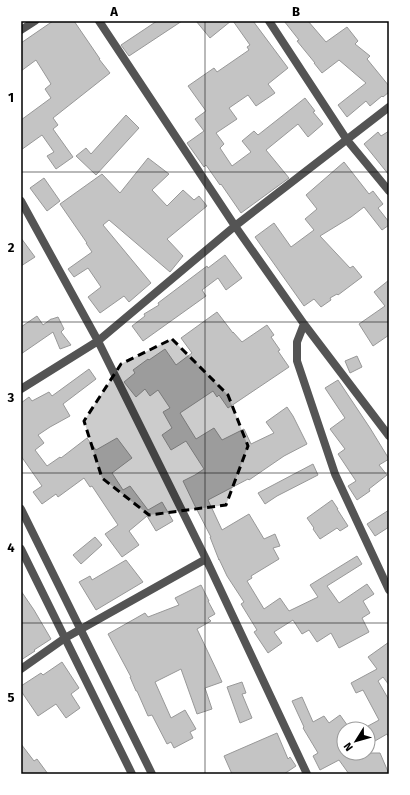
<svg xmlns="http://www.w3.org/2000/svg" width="410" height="795" font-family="'Fira Sans',sans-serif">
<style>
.building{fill:#c4c4c4;stroke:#989898}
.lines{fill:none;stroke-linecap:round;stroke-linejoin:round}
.minor{stroke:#545454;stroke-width:8}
.tertiary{stroke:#545454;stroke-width:8}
.marked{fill:#000;fill-opacity:0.2;stroke:#000;stroke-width:3;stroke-dasharray:8 5;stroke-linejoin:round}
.grid{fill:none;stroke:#000;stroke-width:1;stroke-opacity:0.55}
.neatline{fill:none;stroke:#000;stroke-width:1.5}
.grid-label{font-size:13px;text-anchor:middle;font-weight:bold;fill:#000}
</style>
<rect width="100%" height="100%" fill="#fff"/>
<path class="building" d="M53,21H74L100,59H99L110,73L53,118L58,125L53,129L73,157L56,169L47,156L54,152L42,135L21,150V120L51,98L45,89L51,84L36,60L21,71V43Z
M157,21H182L129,56L121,45Z
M196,21H231L210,38Z
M233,21H253L288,68L268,84L275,93L256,106L248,95L229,108L237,119L216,133L224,144L220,148L232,166L251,152L242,141L254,131L258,135L305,98L315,111L313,112L323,124L308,137L298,124L266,150L289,178L241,213L221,184L220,185L206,165L204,167L187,143L204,131L195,119L206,111L188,86L214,68L217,72L249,50L247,47L250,45Z
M284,21H308L326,42L347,27L358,41L355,44L370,56L367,59L389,86V92L383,97L382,96L370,106L366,101L347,117L338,105L366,83L339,60L322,73L314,63H315L297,41L299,40Z
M126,115L139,128L96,175L76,156L86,148L91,154Z
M389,131V175L364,144L378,132L381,136Z
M148,158L169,174L152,190L167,206L183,190L194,200L199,196L207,206L167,239L183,256L170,272L109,220L103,225L151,283L129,302L124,296L100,313L88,297L101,287L88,268L74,277L68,269L92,252L86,243H87L60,204L102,174L120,193Z
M344,162L369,194L373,191L383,204L378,208L389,222V225L382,230L364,207L351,217L320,236L350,268L353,266L362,277L338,295L337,294L330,298L331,300L321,307L314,299L304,306L255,237L274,223L291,247L314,230L305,219L317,209L306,195Z
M44,178L60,201L47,211L30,188Z
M21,238L35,257L21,266Z
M225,255L242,278L226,290L218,278L202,290L206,296L143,341L132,326L145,316L144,314L159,305L158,303L207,266L208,268Z
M389,280V335L373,346L359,324L385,306L374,292Z
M217,312L233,333V332L242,342L267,325L274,335L271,337L280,350L278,351L289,367L228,408L219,395L217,397L213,391L180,413L196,439L214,428L222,440L244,429L251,444L274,433L266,422L287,407L293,416L307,444L284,456L249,480L248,479L208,500L222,530L249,514L264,539L275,534L280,546L273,548L279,559L251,576L252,578L247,581L264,609L280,598L289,611L318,597L310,585L357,556L362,564L327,586L339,603L367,584L374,594L363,601L370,613L362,618L369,632L339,648L331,633L317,642L309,630L302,634L293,620L274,632L282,643L268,653L254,632L257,630L241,604L244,602L227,576L219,559V560L210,537H211L195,506L183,481L195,475L204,469L186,441L171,450L162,435L172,428L163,412L170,408L158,390L150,396L145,389L136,397L124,382L135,373L133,370L148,359L149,360L165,349L176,365L192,353L181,338Z
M37,316L43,325L51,319H52L58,317L64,329L61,332L71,345L60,349L53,332L21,354V327Z
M357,356L362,367L350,373L345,361Z
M89,369L96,379L63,404L70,416L50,427L38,435L44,443L35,450L47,466L60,457L61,458L87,438L96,450L117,438L132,458L112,473L123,490L130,486L148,510L162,502L173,521L156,531L147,516L129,531L139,545L122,557L105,534L118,525L92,486L90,487L84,478L58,497L56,494L42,504L33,492L42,486L21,456V403L29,397L32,401L49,392L52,396Z
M338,380L370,428L389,459L379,465L387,475L369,489L370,491L357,500L348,486L356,481L338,454L345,449L330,429L345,418L325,388Z
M313,464L318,475L277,496L265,504L258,493Z
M332,500L338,509H337L348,526L340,531L337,528L320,539L313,529L314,528L307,518Z
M389,510V527L375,536L367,524Z
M95,537L102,545L81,564L73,555Z
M126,560L143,582L96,610L79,582L90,576L92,580Z
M201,585L209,601H208L215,614L208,618L211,621L197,629L217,671L222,682L205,688L212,709L197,714L181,669L155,682L171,718L185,710L196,729L190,732L193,738L174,748L171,742L167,744L152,715L148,716L137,691H136L130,677H131L108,634L145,613L148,617L179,605L175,598Z
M21,591L34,610L51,639L34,650L35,651L21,660Z
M389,642V685L383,677L378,681L389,700V738L387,734L368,745V726L379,720L363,690L356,693L351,683L377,669L368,657Z
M62,662L79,688L71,694L80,708L66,718L56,704L38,716L21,691V686L41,673L43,675Z
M242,682L246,693L242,694L252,718L240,723L227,687Z
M302,697L313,722L324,716L329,723L340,715L350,729H344V753H380L389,774H349L339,760L320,770L313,756L318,753L303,728L304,727L292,701Z
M277,733L288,759L290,757L296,766L284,774H232L224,756Z
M21,744L34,761L37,759L48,774H21Z"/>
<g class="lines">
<path class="minor" d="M99,21L235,226L304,324L389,436
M269,21L347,140L389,191
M21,30L35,21
M21,201L98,341L206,559L307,774
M304,324L297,342V361L335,474L389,590
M21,389L98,341L235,226L389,107
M21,669L65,638L206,559"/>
<path class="tertiary" d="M21,509L152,774
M21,549L132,774"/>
</g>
<path class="marked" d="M172,339L228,395L248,446L226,505L149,515L102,478L84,421L121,364Z"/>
<path class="grid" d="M205,21V774M21,172H389M21,322H389M21,473H389M21,623H389"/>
<rect width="410" height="795" fill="none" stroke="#ffffff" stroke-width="44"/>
<g transform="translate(356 741) rotate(233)"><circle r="19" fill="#ffffff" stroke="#999999"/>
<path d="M0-3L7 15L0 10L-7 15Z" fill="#000000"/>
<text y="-6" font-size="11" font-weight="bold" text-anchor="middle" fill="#000000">N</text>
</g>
<rect x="22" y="22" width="366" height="751" class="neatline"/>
<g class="grid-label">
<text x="114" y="16">A</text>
<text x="296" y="16">B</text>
<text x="11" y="102">1</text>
<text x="11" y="252">2</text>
<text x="11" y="402">3</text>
<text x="11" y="552">4</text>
<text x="11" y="702">5</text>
</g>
</svg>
